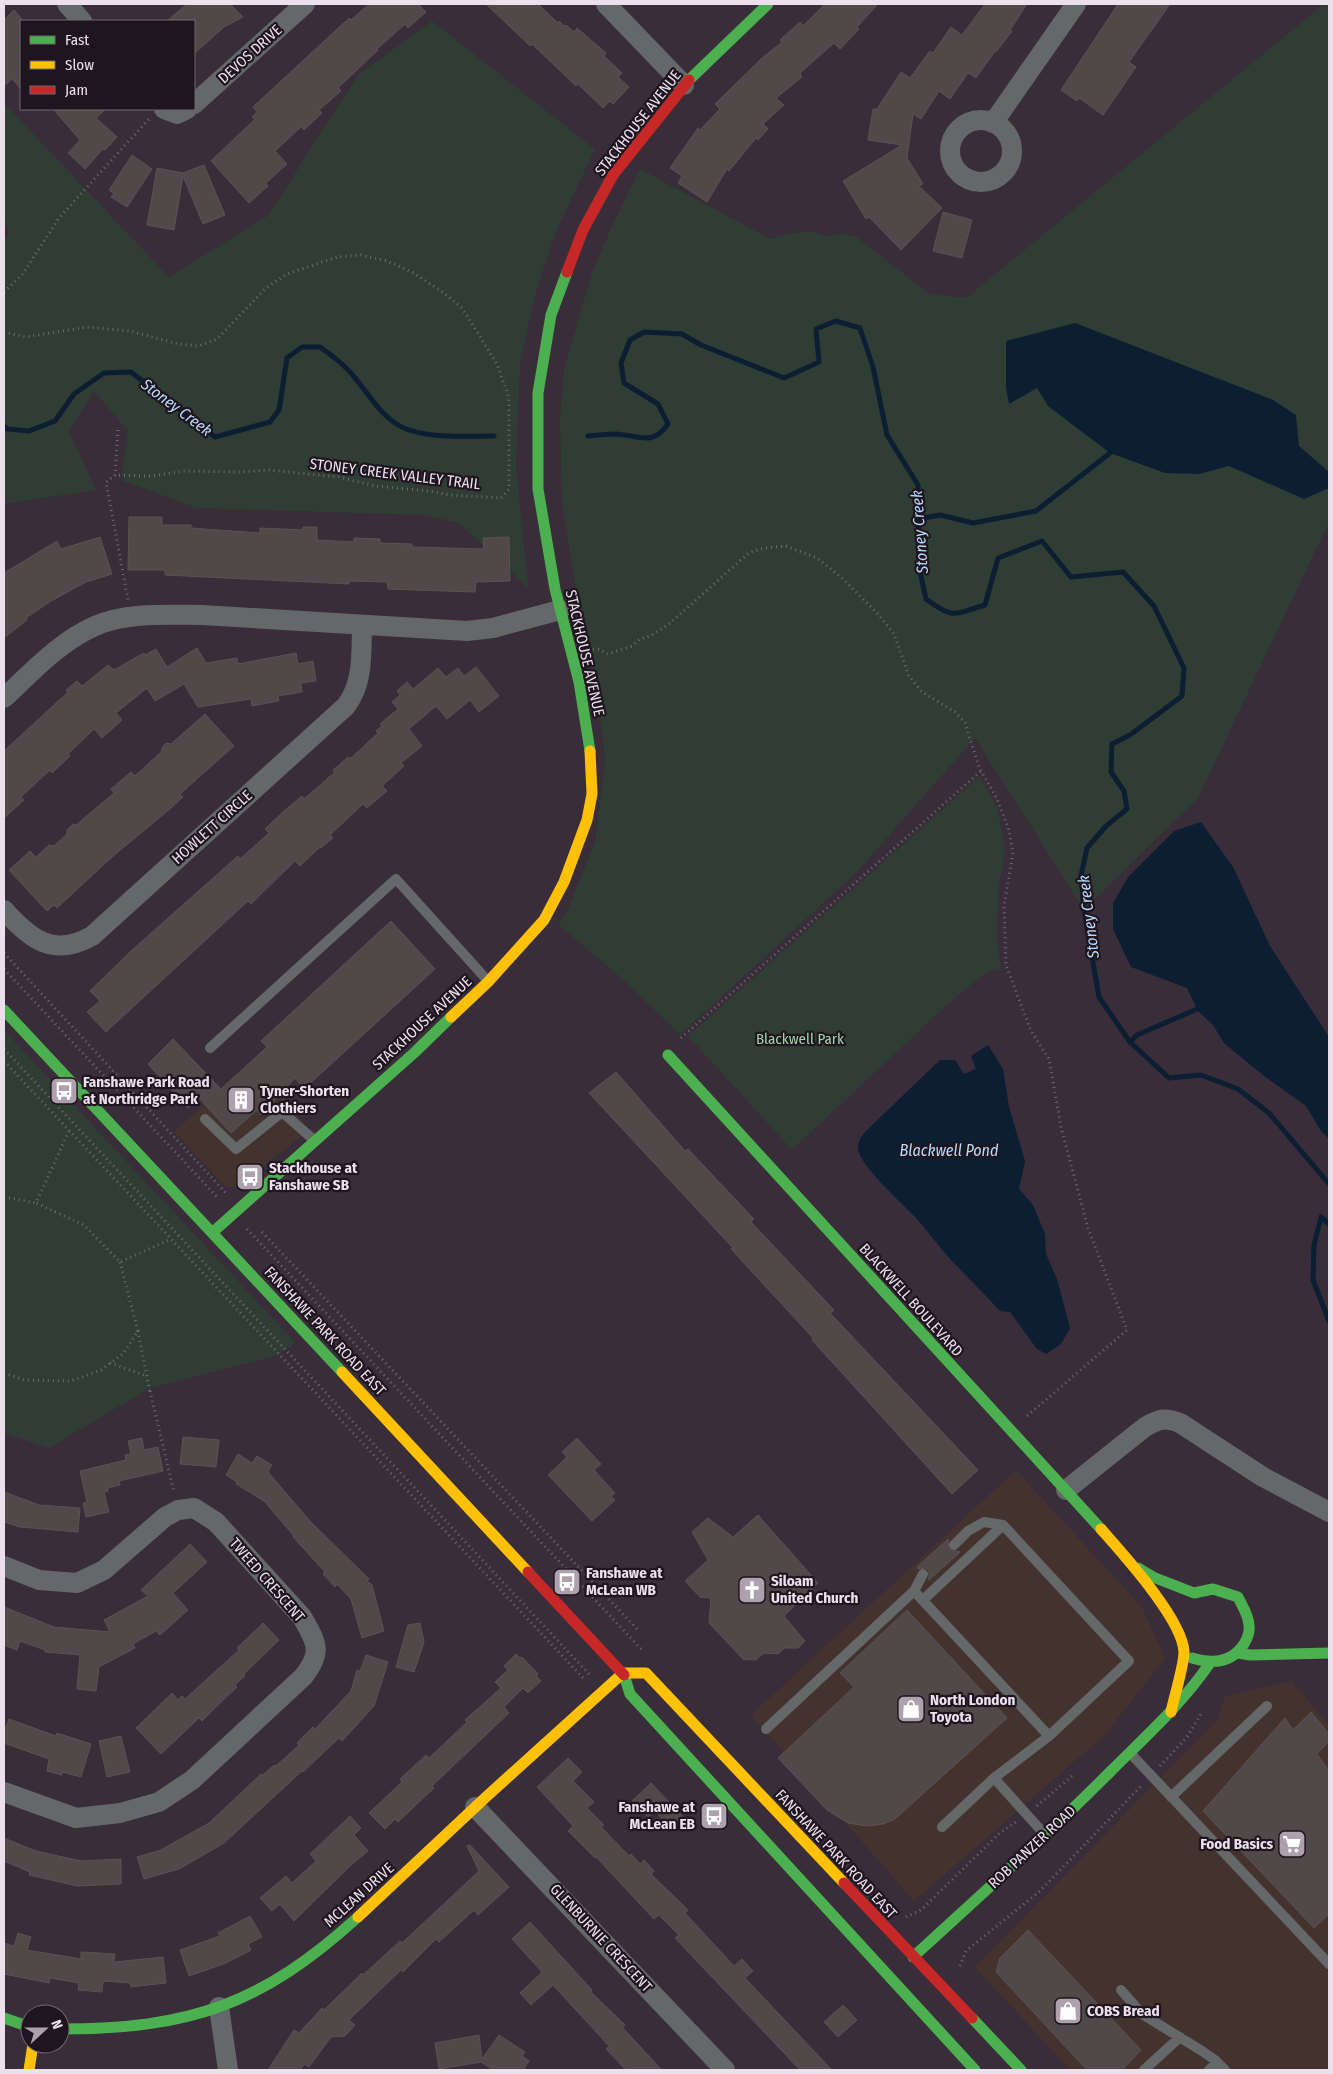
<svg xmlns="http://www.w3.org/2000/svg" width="1333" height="2074" font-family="'Fira Sans Condensed',sans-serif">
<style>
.commercial{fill:#44322e}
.green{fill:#303d34}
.water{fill:#0c1e32}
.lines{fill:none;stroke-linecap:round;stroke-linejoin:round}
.stream{stroke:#0c1e32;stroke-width:5}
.building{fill:#514849;stroke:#5c5252}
.path{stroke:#6d6c6f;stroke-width:3;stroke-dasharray:1 4;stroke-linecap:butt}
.lane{stroke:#656869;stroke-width:10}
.street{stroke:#656869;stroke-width:20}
.fast{stroke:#4caf50;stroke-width:11}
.slow{stroke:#ffc107;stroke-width:11}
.jam{stroke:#c62828;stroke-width:11}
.labels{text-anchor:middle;stroke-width:4.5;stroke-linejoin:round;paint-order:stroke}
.street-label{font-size:15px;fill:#ede0ed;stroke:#1e151e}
.park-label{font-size:15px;fill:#a1d4ad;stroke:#1e151e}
.poi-label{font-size:15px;font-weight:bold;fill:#ede0ed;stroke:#1e151e;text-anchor:start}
.water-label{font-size:16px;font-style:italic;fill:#b8dafe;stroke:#1e151e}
</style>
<rect width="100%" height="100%" fill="#382d38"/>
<path class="commercial" d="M253,1059L310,1130L237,1186L226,1187L174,1132Z
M1016,1470L1142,1607L1165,1658L1106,1734L914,1901L751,1715Z
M1292,1681L1329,1725V2070H1070L975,1967L1217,1720L1225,1696Z"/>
<path class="green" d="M1324,4H1329V522L1198,798L1084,910L975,738L856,873L680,1035L627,983L558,924L567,911L595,842L605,760L593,655L575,583L562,503L560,420L564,369L593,270L612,226L640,169L770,239L793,233L812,231L825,236L844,234L855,236L930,294L966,298Z
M432,21L595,149L555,234L534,298L520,365L516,464L528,588L459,523L424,515L197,508L121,480L128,431L94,391L69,431L96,490L4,504V239L9,233L4,219V103L169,277L269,215L315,141L359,74Z
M980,776L998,810L1005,851L998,891L997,937L1001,971L992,969L979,978L948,1004L792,1150L688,1036Z
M4,1030L295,1342L279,1355L150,1388L49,1448L4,1433Z"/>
<path class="water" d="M1075,323L1273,400L1296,415L1299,446L1329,472V488L1304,499L1229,466L1199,474L1165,473L1110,453L1048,406L1037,388L1009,404L1006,388V341Z
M1201,822L1233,867L1270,946L1329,1037V1139L1321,1131L1306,1106L1264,1076L1224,1043L1213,1025L1198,1011L1187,988L1131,967L1113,929V903L1129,876L1174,831Z
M988,1045L1003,1069L1009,1107L1025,1161L1019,1189L1033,1205L1045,1234L1046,1254L1057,1279L1070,1328L1061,1344L1046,1354L1037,1349L1010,1312L1000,1311C985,1294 968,1278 952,1261C939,1247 928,1231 915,1217C902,1203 860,1166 858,1149C857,1143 861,1137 865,1132L940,1060H955L964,1074L976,1069L971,1056Z"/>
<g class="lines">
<path class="stream" d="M4,426L7,429L29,431L55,421L74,394L104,373L131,372L215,437L270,422L279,410L287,358L302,347H320C330,354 341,362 349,371C365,388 376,410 395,423C419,440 466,436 494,436
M588,436C597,435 606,434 615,434C639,435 652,447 668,424L658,404L624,383L621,363L630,340L644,332L682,334L701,345L784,378L819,362L816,329L836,321L860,328L873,367L887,435L918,485L919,567L926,599C954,620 954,614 985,605L998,558L1042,541L1071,577L1123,572L1154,606L1184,668L1182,696L1130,735L1112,744L1111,772L1124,791L1127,809L1106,826L1087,848L1081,876L1084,910L1099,997L1130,1042L1169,1078L1201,1075L1238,1089L1269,1113L1329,1184
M918,519L940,515L973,523L1036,511L1110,453
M1130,1042L1137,1035L1197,1009
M1329,1224L1321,1217L1314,1245L1313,1280L1329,1321"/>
</g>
<path class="building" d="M187,4H230L243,17L224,27L194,54V21H167Z
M369,4H418L426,12L408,28L405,24L377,49L378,50L338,88L341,91L319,110L322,113L304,130L301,127L275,151L287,164L266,183L268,186L249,203L211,161L255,119L252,117L257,112L253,107L349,18L351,20Z
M486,4H534L537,7L539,5L558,23L559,21L564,26L566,25L574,32L577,28L606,53L604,56L622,73L618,77L629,87L613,104L610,101L603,108L578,84L576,86L532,44L530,46Z
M825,4H878L857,27L859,29L840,49L834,43L800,73L802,77L776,98L784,105L763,124L768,129L758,140L756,138L729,171L727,169L707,202L678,183L682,176L670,168L698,128L700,130L720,109L715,104L762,58L782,42L780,40L800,22L803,26Z
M985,4H1027L1010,30L1012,31L996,52L995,51L976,78L968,73L950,99L939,91L921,119L913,114L907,158L923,184L919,186L942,208L901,250L869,217L866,219L843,181L902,145L868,140L873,109H877L901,72L910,78L930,51L933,53L951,27L962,35Z
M1118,4H1170L1129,62L1136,67L1103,115L1079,98L1077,101L1061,90Z
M14,10L21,18V89L12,79L4,86V20Z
M53,109H106L96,118L117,137L105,150L103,149L85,169L68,153L80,140Z
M132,155L152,169L127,207L111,197L114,193L109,190Z
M204,165L225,215L203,224L183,176L174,230L147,225L157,168L183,173Z
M943,212L972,220L962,258L933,251Z
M129,517H162V525H191V528L260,533V528L303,530V527H317V540L354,542V538L380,539V543L412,544V547L484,549L483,538L509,537L510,581L476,582L475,592L443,591L388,589L387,582L349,581V584L165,575V570H128Z
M100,537L112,574L86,582L51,601L26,618L27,620L4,638V573L57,541L61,549Z
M197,648L206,663L237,658L238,664L296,653L298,664L313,661L316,681L301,683L302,692L278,696L279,701L252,706L251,699L198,707L184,684L155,701L147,688L116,713L122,720L102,738L94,729L68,754L70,756L52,773L50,770L21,797L24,800L4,818V751L68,692L66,690L77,681L82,686L108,665L114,670L144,653L145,655L156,649L167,667Z
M476,667L499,696L479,712L470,700L447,719L436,706L409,729L422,746L401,763L404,766L382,786L387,791L367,808L363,804L330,835L333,838L321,848L320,847L300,866L295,861L251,904L248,901L106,1032L87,1012L100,1001L90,991L131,951L238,856L240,859L269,833L265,829L284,811L302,796L304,799L335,772L333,770L348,757L350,759L378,733L376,731L382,726L380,724L398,709L392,702L400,695L397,691L407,682L413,689L438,668L446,677L458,668L464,676Z
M205,714L234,746L180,794L183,797L171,808L112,857L57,908L54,905L47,911L9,870L30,851L36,857L49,845L54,846L67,834V830L73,824L76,825L114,793L111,789L131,772L135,776L162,751V748L166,743L171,744Z
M391,921L435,969L304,1089L295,1078L261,1115L257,1110L231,1133L198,1097L188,1108L148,1064L173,1039L221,1089L267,1047L261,1041Z
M616,1072L685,1151L688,1149L754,1219L751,1222L834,1310L830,1313L978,1470L952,1494L812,1340L813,1338L731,1249L733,1248L589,1093Z
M183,1437L219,1440L216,1467L180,1464Z
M142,1438L144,1450L158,1447L163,1471L119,1481L120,1485L108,1488V1491L104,1492L109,1512L86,1517L83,1503L87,1502L80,1471L126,1460L125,1455L131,1454L128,1441Z
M577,1438L601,1464L594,1470L615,1493L611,1496L615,1500L592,1521L548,1475L567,1457L562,1452Z
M238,1454L252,1463L257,1456L272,1465L268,1472L310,1521L369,1579L367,1581L372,1585L384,1631L362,1638L351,1599L337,1584L335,1587L323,1574L325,1572L293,1537L294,1536L264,1501L236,1484L237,1482L226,1475Z
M4,1492L39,1505L80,1508L78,1532L20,1527L4,1522Z
M758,1515L818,1583L784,1616L805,1641L798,1648H785L778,1654L764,1653L756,1660L743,1659L709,1623L711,1598L700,1597L685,1581L708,1560L692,1532L708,1518L733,1537Z
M948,1539L949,1549L960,1552L929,1580V1570L926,1568L918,1569L917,1567Z
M190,1544L207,1562L173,1593L188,1610L160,1635L156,1631L133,1644L135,1648L99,1667L96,1691L77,1689L80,1655L45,1652V1650L20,1641L17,1650L4,1645V1607L54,1627L110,1632L104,1620L148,1596L141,1590Z
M907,1610L1007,1718L895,1819L883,1824L867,1826L848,1823L827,1810L778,1758L854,1687L840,1673Z
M263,1623L279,1640L244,1674L245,1676L235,1685L237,1687L217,1706L202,1721L199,1718L161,1754L136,1728L172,1693L178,1700L182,1696L185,1699L239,1650L237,1648Z
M420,1623L424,1642L414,1672L396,1667L408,1625Z
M516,1654L520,1658L522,1657L538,1674L536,1676L541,1681L528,1693L523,1688L504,1707L509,1713L432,1786L434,1788L398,1822L395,1819L385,1829L369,1813L402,1782L400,1779L426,1755L429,1758L467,1722L465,1720L501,1688L495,1682L508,1670L504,1666Z
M366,1655L388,1662L374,1706L342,1741L339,1738L303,1772L302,1771L224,1843L179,1869L144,1879L137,1857L161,1850L209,1823L261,1774L263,1775L274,1765L276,1766L299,1745L297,1743L313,1727L315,1729L351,1691L357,1670L360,1671Z
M1311,1712L1329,1734V1741L1317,1754L1329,1771V1914L1314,1928L1203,1811L1285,1718L1293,1730Z
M9,1719L56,1736L57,1733L91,1744L81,1777L62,1772V1775L47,1771L49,1759L4,1743V1732Z
M121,1736L130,1772L107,1777L99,1741Z
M568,1758L582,1772L573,1781L594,1802L587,1808L604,1825L601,1827L629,1856L631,1854L640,1864L644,1860L654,1871L651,1874L688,1910L685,1913L734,1966L742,1959L753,1971L745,1978L832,2070H800L675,1938L679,1935L659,1915L654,1919L596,1857L595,1858L568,1831L573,1826L537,1787Z
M651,1783L685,1819L673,1831L655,1811L648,1817L632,1801Z
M350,1816L361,1828L354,1835L368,1851L350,1866L294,1921L280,1904L272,1911L260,1898L286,1876L292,1883L316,1861L310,1854Z
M4,1838L36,1851L81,1861L121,1859V1884L77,1886L29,1875L30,1872L4,1861Z
M470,1845L509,1887L478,1915L474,1910L439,1942L436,1939L403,1972L401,1970L349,2020L355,2025L345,2036L331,2037L309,2067L304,2064L300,2070H268L294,2030L299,2033L322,2008L324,2010L362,1973L363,1975L400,1941L402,1943L479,1871L467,1846Z
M250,1916L262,1937L248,1944L251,1950L226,1963L189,1976L180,1950L220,1936L218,1933Z
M530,1922L592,1990L591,1992L625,2025L622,2027L662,2070H626L606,2049L609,2046L553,1985L531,2005L520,1993L542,1972L512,1939Z
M1028,1930L1141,2050L1122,2070H1087L996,1972L1000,1958Z
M18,1933L31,1937L27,1950L81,1959V1952L115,1954L114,1962L163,1957L166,1983L131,1987L130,1983L103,1981L102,1992L78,1990L79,1983L50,1978L49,1983L4,1974V1943L14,1946Z
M843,2005L857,2020L838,2037L824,2022Z
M479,2035L482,2059L499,2035L525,2052L522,2056L529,2061L523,2070H493L481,2062L439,2069L435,2043Z"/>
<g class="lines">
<path class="path" d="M4,292L22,275L59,218L149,119
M4,332L26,337L87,327L130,331L178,344L199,346L217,339L266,288L287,274L337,257L361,255L387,261L412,272L444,293L462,308L497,364L509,398V489L501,498L450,495L429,491L375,486L339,477L269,470L240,472L184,471L152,476L115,475
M118,430L115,475L106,482L128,600
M593,649H598L608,654L632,646L640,639L650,636L669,624L750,552L765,548L786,546L817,558L842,578L878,614L894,634L909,676L922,692L955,712L965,723L979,767L997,799L1009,830L1013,853L1004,906L1006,965L1031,1031L1049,1059L1061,1127L1088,1228L1127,1330L1027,1416
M4,953L226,1193
M4,969L219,1199
M681,1038L981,771
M4,1049L589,1674
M4,1061L584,1679
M69,1131L36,1203L84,1225L120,1262L171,1239
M4,1197L36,1203
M247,1229L643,1651
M262,1232L637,1629
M138,1331L150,1392
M110,1363L147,1376
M4,1373L25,1380L71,1381L101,1370L123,1354L138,1331L120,1262
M150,1391L174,1492
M1160,1766L1187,1737L1201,1714
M1037,1806L1072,1776
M906,1917L921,1910L1001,1832L1016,1822
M960,1966L966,1951L1040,1891L1142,1785"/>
<path class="lane" d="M210,1048L396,879L488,981
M205,1119L236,1149L282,1112L314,1140
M954,1545L968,1531L984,1522L1003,1525L1129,1661L1049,1736L994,1778L1046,1836
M914,1591L1049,1736
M923,1600L1003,1525
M766,1729L914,1591L923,1574
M1130,1753L1329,1964
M1171,1797L1267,1706
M942,1827L994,1778
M1121,1990L1142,2014L1202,2051L1215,2060L1225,2070
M1144,2070L1180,2037
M1209,2070L1217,2062"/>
<path class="street" d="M67,4L82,21
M606,4L684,85
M194,104L305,4
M164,109L177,114L187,109
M950 151a31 31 0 1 1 62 0a31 31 0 1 1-62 0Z
M993,123L1076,4
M4,698C32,672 59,642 95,626C127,612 168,615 202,615L467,631L493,628L560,610
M4,910C30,939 53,958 92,936L346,706C364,682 361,654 362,625
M1066,1490L1145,1427C1159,1419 1164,1417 1180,1423L1263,1477L1329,1512
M4,1566L39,1580L77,1583L104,1570L165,1517L178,1510L194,1508L216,1522L302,1617C317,1643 323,1652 303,1677L192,1780L159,1802L120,1813L76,1818L4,1792
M475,1807L725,2070
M219,2007L228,2070"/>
<path class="fast" d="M689,80L768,4
M567,272L551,315L538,393V489L555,589L579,682L590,751
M4,1010L342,1372
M668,1055L1101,1529
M213,1232L414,1053L451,1017
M1138,1568L1153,1577L1194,1593L1213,1589L1238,1597C1242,1606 1249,1615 1249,1626C1250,1632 1247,1639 1244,1644C1232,1663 1212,1664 1192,1658
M1238,1653L1250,1655L1329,1653
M624,1675L630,1694L975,2070
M913,1957C980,1896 1046,1836 1110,1772C1145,1737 1182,1704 1210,1663
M4,2018L30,2027
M972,2018L1021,2070
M60,2029C190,2029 261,2005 358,1917"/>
<path class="slow" d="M451,1017L488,982L544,920L564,882L587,820L592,794L590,751
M342,1372L528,1572
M1101,1529C1123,1554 1183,1620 1184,1652C1184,1665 1174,1698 1171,1712
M623,1673H646L844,1883
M358,1917L486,1797L623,1673
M29,2070L33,2044"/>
<path class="jam" d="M567,272L583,230L613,175L689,80
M528,1572L624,1675
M844,1883L972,2018"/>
</g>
<defs>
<symbol id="bus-square" viewBox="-11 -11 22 22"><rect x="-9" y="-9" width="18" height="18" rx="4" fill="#aea1ae" stroke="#1e151e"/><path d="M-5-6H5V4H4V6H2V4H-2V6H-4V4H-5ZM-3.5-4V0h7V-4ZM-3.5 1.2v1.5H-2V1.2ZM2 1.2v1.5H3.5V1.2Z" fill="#fff"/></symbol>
<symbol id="building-square" viewBox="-11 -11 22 22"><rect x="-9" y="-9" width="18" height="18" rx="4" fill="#aea1ae" stroke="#1e151e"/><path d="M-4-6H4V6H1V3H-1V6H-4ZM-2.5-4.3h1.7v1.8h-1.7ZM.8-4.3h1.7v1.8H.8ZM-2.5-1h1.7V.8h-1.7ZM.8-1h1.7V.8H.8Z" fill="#fff"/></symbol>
<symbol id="church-square" viewBox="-11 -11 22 22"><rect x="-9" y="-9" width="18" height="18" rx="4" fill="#aea1ae" stroke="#1e151e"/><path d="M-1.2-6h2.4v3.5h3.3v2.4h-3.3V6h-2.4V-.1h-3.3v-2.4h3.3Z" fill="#fff"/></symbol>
<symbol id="shop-square" viewBox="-11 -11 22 22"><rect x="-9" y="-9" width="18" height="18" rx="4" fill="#aea1ae" stroke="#1e151e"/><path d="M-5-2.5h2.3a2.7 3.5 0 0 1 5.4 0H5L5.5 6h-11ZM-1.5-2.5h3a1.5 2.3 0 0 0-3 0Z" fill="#fff"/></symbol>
<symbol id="supermarket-square" viewBox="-11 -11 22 22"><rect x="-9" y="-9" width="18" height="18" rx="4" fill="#aea1ae" stroke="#1e151e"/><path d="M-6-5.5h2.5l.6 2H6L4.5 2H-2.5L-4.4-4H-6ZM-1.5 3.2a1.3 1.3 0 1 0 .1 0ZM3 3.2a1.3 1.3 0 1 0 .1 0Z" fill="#fff"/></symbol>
</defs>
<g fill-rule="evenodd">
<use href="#bus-square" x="48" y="1075" width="32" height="32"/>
<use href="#building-square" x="225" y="1084" width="32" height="32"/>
<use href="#bus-square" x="234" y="1161" width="32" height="32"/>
<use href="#bus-square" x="551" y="1566" width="32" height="32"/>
<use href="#church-square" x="736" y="1574" width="32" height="32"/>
<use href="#shop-square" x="895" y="1693" width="32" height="32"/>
<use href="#bus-square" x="698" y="1800" width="32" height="32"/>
<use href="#supermarket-square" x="1276" y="1828" width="32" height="32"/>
<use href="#shop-square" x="1052" y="1995" width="32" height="32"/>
</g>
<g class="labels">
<g class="street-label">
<text transform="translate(250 54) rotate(-42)" y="5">DEVOS DRIVE</text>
<text transform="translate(638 123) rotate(-52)" y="5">STACKHOUSE AVENUE</text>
<text transform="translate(395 474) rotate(7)" y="5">STONEY CREEK VALLEY TRAIL</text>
<text transform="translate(585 653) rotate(77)" y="5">STACKHOUSE AVENUE</text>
<text transform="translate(212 827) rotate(-42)" y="5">HOWLETT CIRCLE</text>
<text transform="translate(422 1023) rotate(-43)" y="5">STACKHOUSE AVENUE</text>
<text transform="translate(911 1300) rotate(48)" y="5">BLACKWELL BOULEVARD</text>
<text transform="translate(325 1331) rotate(47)" y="5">FANSHAWE PARK ROAD EAST</text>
<text transform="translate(267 1580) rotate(49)" y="5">TWEED CRESCENT</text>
<text transform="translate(1032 1847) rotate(-43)" y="5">ROB PANZER ROAD</text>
<text transform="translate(836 1854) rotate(47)" y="5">FANSHAWE PARK ROAD EAST</text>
<text transform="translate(359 1895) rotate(-42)" y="5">MCLEAN DRIVE</text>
<text transform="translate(601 1938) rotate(47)" y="5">GLENBURNIE CRESCENT</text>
</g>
<g class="park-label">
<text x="800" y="1044">Blackwell Park</text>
</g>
<g class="poi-label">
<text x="83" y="1087">Fanshawe Park Road<tspan x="83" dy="17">at Northridge Park</tspan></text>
<text x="260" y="1096">Tyner-Shorten<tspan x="260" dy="17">Clothiers</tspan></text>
<text x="269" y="1173">Stackhouse at<tspan x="269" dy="17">Fanshawe SB</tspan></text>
<text x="586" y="1578">Fanshawe at<tspan x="586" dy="17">McLean WB</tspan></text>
<text x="771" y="1586">Siloam<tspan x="771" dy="17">United Church</tspan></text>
<text x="930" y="1705">North London<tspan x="930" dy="17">Toyota</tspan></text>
<text x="695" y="1812" text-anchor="end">Fanshawe at<tspan x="695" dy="17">McLean EB</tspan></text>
<text x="1273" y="1849" text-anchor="end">Food Basics</text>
<text x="1087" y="2016">COBS Bread</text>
</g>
<g class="water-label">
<text transform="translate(177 407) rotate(37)" y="6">Stoney Creek</text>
<text transform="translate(919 532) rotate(-94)" y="6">Stoney Creek</text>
<text transform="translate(1088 917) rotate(-97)" y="6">Stoney Creek</text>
<text x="949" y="1156">Blackwell Pond</text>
</g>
</g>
<rect width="1333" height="2074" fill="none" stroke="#ede0ed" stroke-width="10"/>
<rect x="20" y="20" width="175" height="90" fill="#1e151e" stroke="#716671"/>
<rect x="30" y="36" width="25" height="8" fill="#4caf50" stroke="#716671"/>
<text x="65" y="45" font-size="15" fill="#ede0ed">Fast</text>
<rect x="30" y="61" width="25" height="8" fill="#ffc107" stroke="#716671"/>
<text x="65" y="70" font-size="15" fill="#ede0ed">Slow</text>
<rect x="30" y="86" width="25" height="8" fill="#c62828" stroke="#716671"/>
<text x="65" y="95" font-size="15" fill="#ede0ed">Jam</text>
<g transform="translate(45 2029) rotate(69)"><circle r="24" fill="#1e151e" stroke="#716671"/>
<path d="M0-4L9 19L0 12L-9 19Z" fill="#aea1ae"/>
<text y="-8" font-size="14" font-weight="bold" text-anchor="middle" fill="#ede0ed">N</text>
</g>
</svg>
